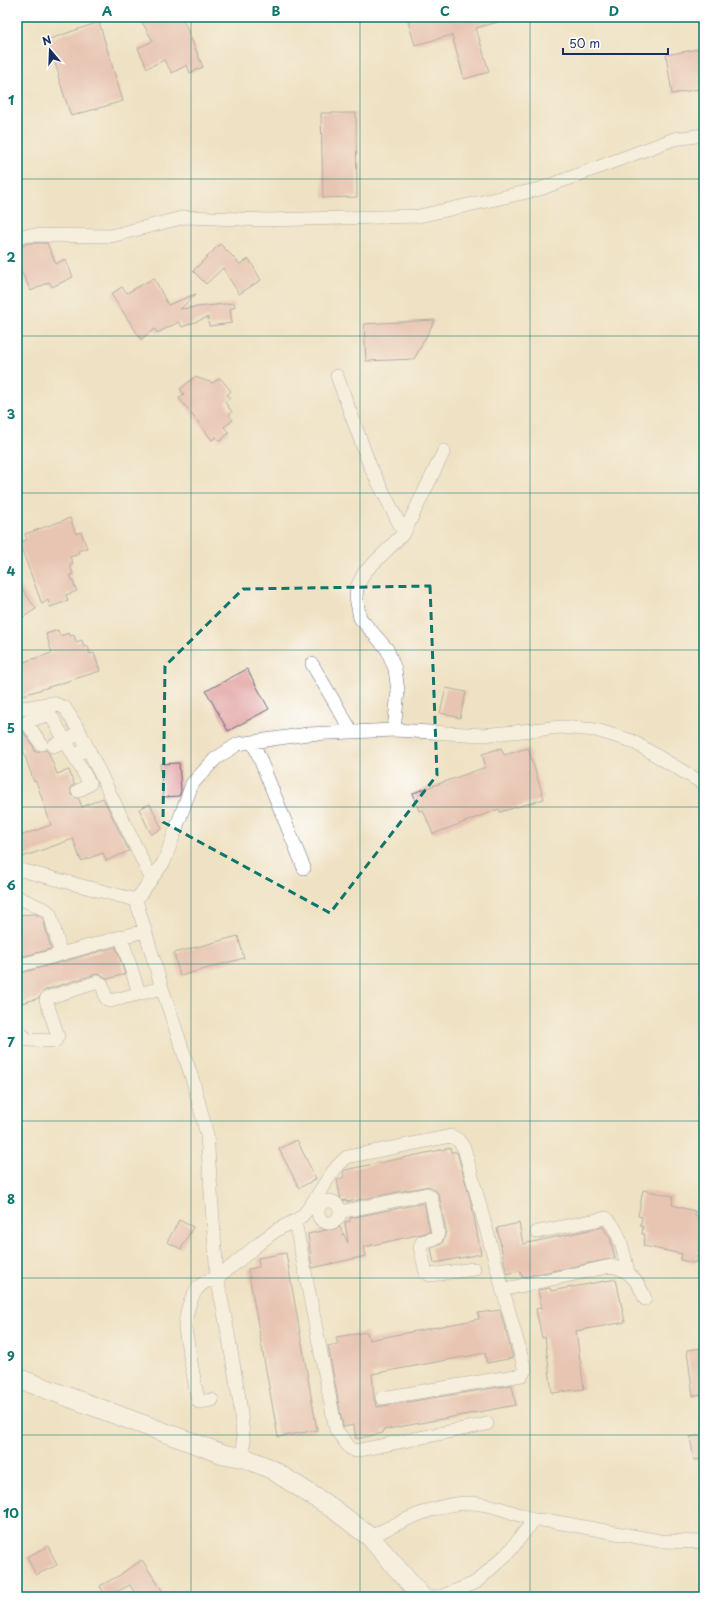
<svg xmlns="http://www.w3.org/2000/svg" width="721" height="1614" font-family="'Playpen Sans',sans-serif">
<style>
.building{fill:#e1a1a0}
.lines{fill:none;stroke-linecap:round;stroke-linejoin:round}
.street-casing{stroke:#656d81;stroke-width:14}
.secondary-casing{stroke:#656d81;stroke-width:20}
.street{stroke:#fff;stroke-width:13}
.secondary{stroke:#fff;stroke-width:19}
.marked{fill:none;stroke:#0f766e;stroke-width:3;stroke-dasharray:8 5;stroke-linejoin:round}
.grid{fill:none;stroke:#0f766e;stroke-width:1;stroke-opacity:0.55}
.neatline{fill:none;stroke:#0f766e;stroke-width:1.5}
.grid-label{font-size:13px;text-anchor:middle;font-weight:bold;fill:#0f766e}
</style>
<rect width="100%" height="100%" fill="#fff"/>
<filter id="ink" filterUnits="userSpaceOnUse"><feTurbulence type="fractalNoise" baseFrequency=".025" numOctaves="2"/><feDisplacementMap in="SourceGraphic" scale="8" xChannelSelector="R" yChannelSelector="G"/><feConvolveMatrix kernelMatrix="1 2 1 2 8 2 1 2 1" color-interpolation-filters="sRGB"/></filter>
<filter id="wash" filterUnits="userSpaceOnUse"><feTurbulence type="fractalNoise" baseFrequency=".012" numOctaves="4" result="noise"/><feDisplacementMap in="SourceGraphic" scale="16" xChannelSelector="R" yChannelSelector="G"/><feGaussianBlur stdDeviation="0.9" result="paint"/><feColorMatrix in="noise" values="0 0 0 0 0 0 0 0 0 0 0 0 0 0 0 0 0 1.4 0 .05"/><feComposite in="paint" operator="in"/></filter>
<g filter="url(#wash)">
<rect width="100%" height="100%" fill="#efe1c3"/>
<g id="blocks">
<path class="building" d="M139,17H182L203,67L190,73L187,65L172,73L164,60L147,68L138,48L153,41Z
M423,17H505V20L476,28L489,72L464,79L452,35L415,45L408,21Z
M99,22L123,101L71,116L58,76L59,75L47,40Z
M704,48V88L672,94L666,55Z
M321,113H356L357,197L323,198Z
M28,243H47L56,264L65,259L73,277L52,287L49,282L31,291L17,263V249Z
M220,244L240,264L249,259L261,280L239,294L223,268L206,284L193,271Z
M154,278L168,305L196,294L180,309L234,303L235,307L230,309L232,323L209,326L208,317L182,327L179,322L157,333L155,329L141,339L111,294L122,287L127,293Z
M435,320L414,359L366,361L364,324Z
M195,377L213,383L220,378L231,391L227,395L230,398L225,402L232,412L229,415L233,420L224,427L229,433L220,441L216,437L212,440L179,398L184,394L180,389Z
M70,518L76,534L81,532L87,548L78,551L79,554L70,557L73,564L70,565L73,574L70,575L77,591L66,595L68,601L50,607L48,600L42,604L19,542L27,540L25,534Z
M17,581L36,609L17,621Z
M58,630L60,636L69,633L70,636L74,635L76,642L82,640L84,647L88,646L90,654L94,653L100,671L17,697V664L52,653L46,634Z
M247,669L269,709L228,731L206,691Z
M446,688L466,692L460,718L440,713Z
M22,716L19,723L20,727L33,746L35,752L46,750L49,753L57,774L69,770L74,784L71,787V795L79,799L82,807L103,798L129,851L106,861L103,853L81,861L73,839L17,859V837L51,825L36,781L34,782L22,747L17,749V717Z
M501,748L504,755L528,748L544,799L500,812L499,809L433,834L423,810L419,811L413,793L486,767L482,754Z
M179,763L181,791L179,796L163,797L160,764Z
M150,804L162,829L151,834L139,809Z
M35,914L43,918L51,949L17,958V915Z
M238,936L244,958L180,976L174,953Z
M116,947L125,974L108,979L102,975L96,974L45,990L39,998L22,1003L17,988V974Z
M297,1140L316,1179L299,1188L279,1149Z
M450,1148L451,1152H457L472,1206L481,1254L434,1263L431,1248L442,1244L446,1231L439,1195L436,1191L429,1186L347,1202L346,1200L341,1201L337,1180L344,1177L343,1173L345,1170Z
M643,1190L673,1196L672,1205L695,1211L694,1215L704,1218V1226L695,1263L680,1260L682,1254L643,1246L645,1234H642L643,1226H640L642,1217L638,1216Z
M424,1203L430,1232L364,1247L366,1256L312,1268L308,1234L340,1227L348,1243L345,1222L350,1221V1218Z
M179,1220L193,1227L181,1249L167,1242Z
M519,1223L523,1244L603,1227L610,1238L615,1258L522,1277L520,1271L507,1274L497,1228Z
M286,1253L317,1430L278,1437L248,1269L259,1267L258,1258Z
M616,1279L625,1322L576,1331L584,1389L552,1393L545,1337L542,1338L536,1309L542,1308L538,1290L550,1288L551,1291Z
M500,1310L513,1358L487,1363L485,1353L372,1374L374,1399L377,1407L512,1385L516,1405L383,1430V1433L356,1439L354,1425L343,1427L328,1346L338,1344L336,1337L367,1332L369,1340L479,1319L478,1313Z
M704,1348V1395L693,1396L687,1350Z
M704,1435V1459L694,1460L690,1437Z
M48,1546L57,1565L36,1575L27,1557Z
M142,1560L163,1592L155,1597H137L130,1585L106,1597L100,1586L122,1574V1573Z"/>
</g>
</g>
<g filter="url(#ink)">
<use href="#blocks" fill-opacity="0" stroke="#656d81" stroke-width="1"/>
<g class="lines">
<defs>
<path id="street" d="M17,239L25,235L111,236L185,217L267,220L419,216L540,189L674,139L704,135
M337,376L370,466L404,533
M312,664L352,732
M17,709L53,703L65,708L81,734L151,878
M394,730L398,691L395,669L387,649L360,618L356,597L357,587L364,573L404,533L444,451
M253,742L304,868
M41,744L27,723L28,721L50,714L74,756
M53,746L73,737
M78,791L90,784L74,756L81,752
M17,869L136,900
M17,897L46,910L50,914L61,954L121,937L139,993
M121,937L145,931
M17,966L62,954
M17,1030L28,1040L55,1041L58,1036L46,1000L47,998L98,982L102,984L106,998L110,1001L162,988
M318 1212a11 11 0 1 1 22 0a11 11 0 1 1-22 0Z
M340,1212L427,1194L431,1197L438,1233L436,1238L422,1242L420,1247L426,1273L430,1275L474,1269
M295,1221L336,1430L350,1448L355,1451L487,1424
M537,1232L606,1218C621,1231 624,1255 628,1272
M502,1290L611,1266C630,1270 639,1282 645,1299
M212,1400L199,1402L198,1401L185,1329C185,1317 189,1300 197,1289C203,1281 209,1281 217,1277C236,1265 255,1245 274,1232C284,1225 295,1223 303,1215C319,1197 328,1172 347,1157L451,1136L458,1140L464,1148L525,1370L522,1375L382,1398
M245,1458L240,1404L228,1333L217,1277L207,1135L193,1081L162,988L136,900L164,862L192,784L215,759L238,744L308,734L394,730L483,735L561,727L596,730L632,741L704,784
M370,1537C398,1523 437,1503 468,1503C490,1503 513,1513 534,1520
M434,1597L442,1596L475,1583L508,1553L534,1520L551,1521L660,1541L704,1542"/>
<path id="secondary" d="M17,1378L223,1454L245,1458L271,1469L335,1510L370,1537L422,1597"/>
</defs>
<use href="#street" class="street-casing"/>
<use href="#secondary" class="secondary-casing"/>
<use href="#street" class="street"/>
<use href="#secondary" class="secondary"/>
</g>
</g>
<path d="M0 0H721V1614H0ZM430,586L437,775L330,913L163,822L165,666L243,589Z" fill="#efe1c3" fill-opacity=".55" fill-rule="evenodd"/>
<path class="marked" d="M430,586L437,775L330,913L163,822L165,666L243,589Z"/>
<path class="grid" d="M191,17V1597M360,17V1597M530,17V1597M17,179H704M17,336H704M17,493H704M17,650H704M17,807H704M17,964H704M17,1121H704M17,1278H704M17,1435H704"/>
<rect width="721" height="1614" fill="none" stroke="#fff" stroke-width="44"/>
<g transform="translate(50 50) rotate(341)" stroke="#ffffff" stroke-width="3" paint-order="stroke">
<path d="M0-3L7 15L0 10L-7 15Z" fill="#1b2f5e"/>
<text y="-6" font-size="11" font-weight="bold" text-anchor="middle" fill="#1b2f5e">N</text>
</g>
<path d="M563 48v6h105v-6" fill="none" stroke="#1b2f5e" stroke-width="2"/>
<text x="569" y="48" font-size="12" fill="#1b2f5e" stroke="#ffffff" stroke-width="3" paint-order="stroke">50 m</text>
<rect x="22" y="22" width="677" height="1570" class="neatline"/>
<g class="grid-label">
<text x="107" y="16">A</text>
<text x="276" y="16">B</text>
<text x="445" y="16">C</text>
<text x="614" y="16">D</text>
<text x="11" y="105">1</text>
<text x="11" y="262">2</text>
<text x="11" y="419">3</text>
<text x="11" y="576">4</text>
<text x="11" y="733">5</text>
<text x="11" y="890">6</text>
<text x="11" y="1047">7</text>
<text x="11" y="1204">8</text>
<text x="11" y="1361">9</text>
<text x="11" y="1518">10</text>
</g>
</svg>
